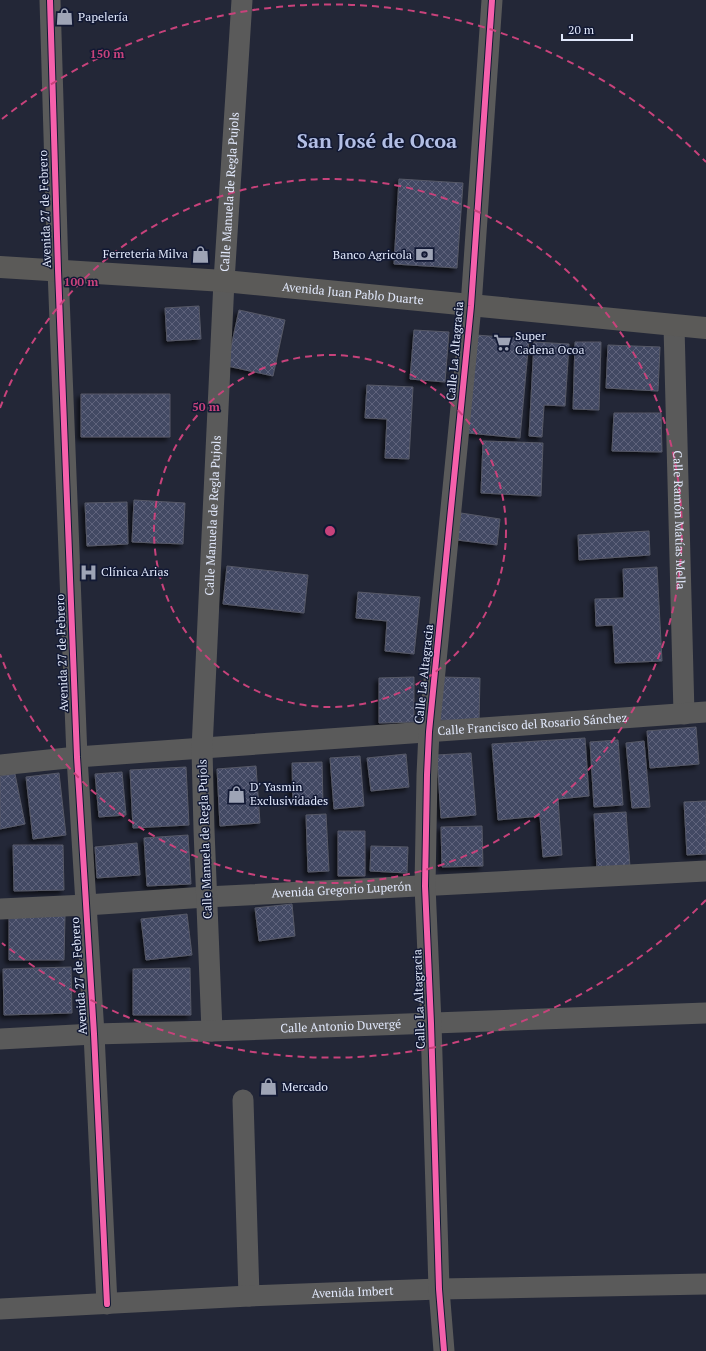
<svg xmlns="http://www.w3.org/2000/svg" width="706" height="1351" font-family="'PT Serif',serif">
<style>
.building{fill:url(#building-cross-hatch);stroke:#565967;filter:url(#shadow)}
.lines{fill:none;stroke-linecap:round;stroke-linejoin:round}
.minor{stroke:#5a5a5a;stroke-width:21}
.secondary{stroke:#5b5a58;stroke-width:22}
.cycleway-casing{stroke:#121934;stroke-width:8}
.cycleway{stroke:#f560ab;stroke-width:6}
.ring{fill:none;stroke:#c8427b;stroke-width:2;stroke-dasharray:7 5}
.labels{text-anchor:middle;stroke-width:3;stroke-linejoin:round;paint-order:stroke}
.poi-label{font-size:12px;fill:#e1e8fb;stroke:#121934;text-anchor:start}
.street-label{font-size:12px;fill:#e1e8fb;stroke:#121934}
.town-label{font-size:20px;font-weight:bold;fill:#b2bee4;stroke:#121934}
.centre{fill:#c8427b;stroke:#121934;stroke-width:2}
.ring-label{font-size:12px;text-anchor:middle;font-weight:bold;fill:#c8427b;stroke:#121934;stroke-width:3;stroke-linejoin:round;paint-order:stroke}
</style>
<defs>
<pattern id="building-cross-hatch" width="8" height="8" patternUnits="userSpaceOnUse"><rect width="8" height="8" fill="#434964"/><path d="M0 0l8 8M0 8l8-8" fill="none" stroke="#5e637b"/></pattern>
<filter id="shadow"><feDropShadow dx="-3.5" dy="3.5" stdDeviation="2" flood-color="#0009"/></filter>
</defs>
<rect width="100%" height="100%" fill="#232737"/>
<path class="building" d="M399,179L463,183L457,268L394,264Z
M199,306L201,339L167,341L165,308Z
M239,310L285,320L273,376L227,366Z
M414,330L449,332L445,382L410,379Z
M476,335L529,339L520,438L468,433Z
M534,342L569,344L565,406L544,405L542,437L529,436Z
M575,342H601L599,410L573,409Z
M608,345L660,347L658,391L606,388Z
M367,385L413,387L409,459L385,458L387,419L365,418Z
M81,394H170V437H81Z
M614,413H661L662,452L612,451Z
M483,441L543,443L541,496L481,493Z
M134,500L185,503L183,544L132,542Z
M127,502L128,544L87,546L85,503Z
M461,513L500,519L497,545L457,540Z
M649,531L650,555L579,560L578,535Z
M227,566L308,575L304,613L223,604Z
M657,567L662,661L615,663L613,625L596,626L595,599L624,598L623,569Z
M358,592L420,597L414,654L385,651L387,621L356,618Z
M414,677V722L379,723V678Z
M442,677L480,678L479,721L440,720Z
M696,727L699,764L650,768L647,731Z
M585,738L589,796L558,799L562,855L543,857L540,816L498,820L492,744Z
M618,740L623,805L594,807L590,742Z
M644,741L650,807L632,808L626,743Z
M471,753L476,815L441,818L437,755Z
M406,754L409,787L371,791L367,758Z
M360,756L364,806L334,809L330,758Z
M322,762L323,805H293L292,763Z
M256,766L260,823L220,826L217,769Z
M186,767L189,825L133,828L130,770Z
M122,772L126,815L99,817L95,774Z
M59,773L66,835L33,839L26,777Z
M15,774L25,824L0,829V776Z
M706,801V854L687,855L684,802Z
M626,812L630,867L597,869L594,814Z
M326,814L329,871L308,872L306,815Z
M482,826L483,866L442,867L441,827Z
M338,831H365V876H338Z
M188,835L191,884L147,886L144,838Z
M137,843L140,875L97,878L95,847Z
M13,845H63L64,890L14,891Z
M371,846L408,847L407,873L370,871Z
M292,904L295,936L259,941L255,908Z
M187,914L192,955L146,960L141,919Z
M9,916H65L64,960H9Z
M71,967L72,1013L4,1015L3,969Z
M190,968L191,1015H133V969Z"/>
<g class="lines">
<g class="minor">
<path d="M50,0L58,270L77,757L94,1034L107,1304"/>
<path id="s1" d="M674,326L684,714"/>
<path id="s2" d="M0,765L77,757L706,712"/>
<path id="s3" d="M0,909L86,905L206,897L706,871"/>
<path id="s4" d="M212,1031L204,830L202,749L224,281L242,0"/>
<path id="s5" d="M0,1039L94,1034L212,1031L706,1013"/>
<path d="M243,1100L249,1296"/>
<path id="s6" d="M0,1309L249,1296L439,1289L706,1284"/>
<path d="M444,1351L439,1289L431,1023L425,886L427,775L429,732L471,306L492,0"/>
</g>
<path class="secondary" id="s7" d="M0,267L224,281L706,328"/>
<defs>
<path id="cycleway" d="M50,0L58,270L77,757L94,1034L107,1304
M444,1351L439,1289L431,1023L425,886L427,775L429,732L471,306L492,0"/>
</defs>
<use href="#cycleway" class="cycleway-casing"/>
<use href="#cycleway" class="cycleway"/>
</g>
<g class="ring">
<circle cx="330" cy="531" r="176"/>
<path d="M0 408A352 352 0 1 1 0 654"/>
<path d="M706 900A527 527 0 0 1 2 943M2 119A527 527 0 0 1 706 162"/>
</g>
<defs>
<symbol id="shop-bare" viewBox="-9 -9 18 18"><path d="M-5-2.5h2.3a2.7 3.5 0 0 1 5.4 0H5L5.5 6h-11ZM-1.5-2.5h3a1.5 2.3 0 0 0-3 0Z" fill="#9ea4b6" stroke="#121934" stroke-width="2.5" paint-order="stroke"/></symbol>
<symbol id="bank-bare" viewBox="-9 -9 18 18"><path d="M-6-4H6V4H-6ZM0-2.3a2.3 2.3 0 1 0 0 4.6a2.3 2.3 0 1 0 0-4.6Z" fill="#9ea4b6" stroke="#121934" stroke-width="2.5" paint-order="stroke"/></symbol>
<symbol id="supermarket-bare" viewBox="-9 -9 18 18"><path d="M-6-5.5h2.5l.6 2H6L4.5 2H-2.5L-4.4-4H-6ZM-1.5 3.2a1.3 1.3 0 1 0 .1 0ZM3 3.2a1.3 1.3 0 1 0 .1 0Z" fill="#9ea4b6" stroke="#121934" stroke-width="2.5" paint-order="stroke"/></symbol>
<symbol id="hospital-bare" viewBox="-9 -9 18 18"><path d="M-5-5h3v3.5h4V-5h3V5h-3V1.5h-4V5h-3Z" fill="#9ea4b6" stroke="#121934" stroke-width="2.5" paint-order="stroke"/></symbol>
</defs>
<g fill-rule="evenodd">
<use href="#shop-bare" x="52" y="4" width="25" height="25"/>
<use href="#shop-bare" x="188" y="242" width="25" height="25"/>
<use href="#bank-bare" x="412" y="242" width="25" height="25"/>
<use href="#supermarket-bare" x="490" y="330" width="25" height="25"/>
<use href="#hospital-bare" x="76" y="560" width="25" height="25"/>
<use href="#shop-bare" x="224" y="782" width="25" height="25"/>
<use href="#shop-bare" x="256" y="1074" width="25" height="25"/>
</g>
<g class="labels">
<g class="poi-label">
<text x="78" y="21">Papelería</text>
<text x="188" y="258" text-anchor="end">Ferreteria Milva</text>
<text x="412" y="259" text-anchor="end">Banco Agricola</text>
<text x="515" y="340">Super<tspan x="515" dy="14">Cadena Ocoa</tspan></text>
<text x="101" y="576">Clínica Arias</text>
<text x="250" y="791">D' Yasmin<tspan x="250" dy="14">Exclusividades</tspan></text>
<text x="282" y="1091">Mercado</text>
</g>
<g class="street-label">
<text dy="4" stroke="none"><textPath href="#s4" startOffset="840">Calle Manuela de Regla Pujols</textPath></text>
<text transform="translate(45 209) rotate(-92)" y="4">Avenida 27 de Febrero</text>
<text dy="4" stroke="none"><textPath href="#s7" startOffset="354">Avenida Juan Pablo Duarte</textPath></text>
<text transform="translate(455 351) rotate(-85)" y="4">Calle La Altagracia</text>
<text dy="4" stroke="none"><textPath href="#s4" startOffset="516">Calle Manuela de Regla Pujols</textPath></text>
<text dy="4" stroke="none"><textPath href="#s1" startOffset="194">Calle Ramón Matías Mella</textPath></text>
<text transform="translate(62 653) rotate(-92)" y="4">Avenida 27 de Febrero</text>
<text transform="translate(424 674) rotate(-84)" y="4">Calle La Altagracia</text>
<text dy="4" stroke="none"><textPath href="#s2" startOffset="534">Calle Francisco del Rosario Sánchez</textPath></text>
<text transform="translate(205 839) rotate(-92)" y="4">Calle Manuela de Regla Pujols</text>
<text dy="4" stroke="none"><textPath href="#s3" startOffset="342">Avenida Gregorio Luperón</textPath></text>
<text transform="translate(79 976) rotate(-94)" y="4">Avenida 27 de Febrero</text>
<text transform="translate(419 999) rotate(-92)" y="4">Calle La Altagracia</text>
<text dy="4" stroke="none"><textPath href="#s5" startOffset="341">Calle Antonio Duvergé</textPath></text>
<text dy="4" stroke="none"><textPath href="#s6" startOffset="353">Avenida Imbert</textPath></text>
</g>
<g class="town-label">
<text x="377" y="148">San José de Ocoa</text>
</g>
</g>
<circle cx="330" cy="531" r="6" class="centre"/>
<g class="ring-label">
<text x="107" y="58">150 m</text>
<text x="81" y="286">100 m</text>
<text x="206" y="411">50 m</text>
</g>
<path d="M562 34v6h70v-6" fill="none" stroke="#e1e8fb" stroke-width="2"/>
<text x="568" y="34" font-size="12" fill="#e1e8fb" stroke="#121934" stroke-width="3" paint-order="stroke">20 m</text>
</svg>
